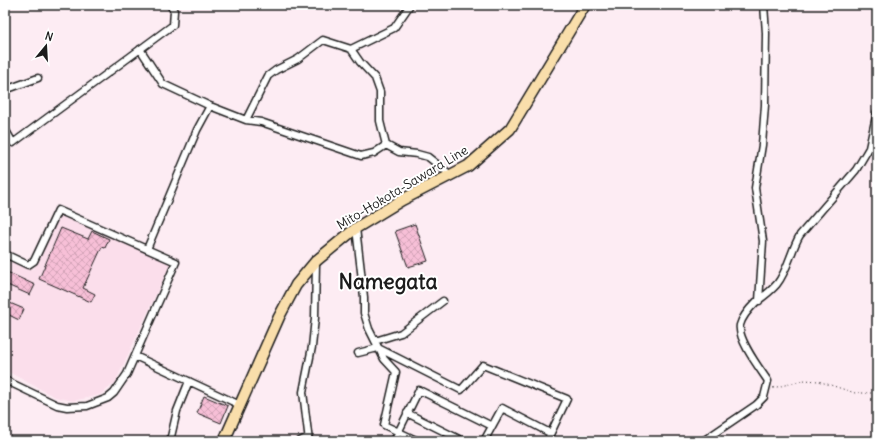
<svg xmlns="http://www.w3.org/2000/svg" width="882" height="446" font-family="Delius,sans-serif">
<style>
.built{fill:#fbdeeb}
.building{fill:url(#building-cross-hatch);stroke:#1c1c1c}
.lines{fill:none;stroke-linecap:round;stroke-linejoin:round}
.street-casing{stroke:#1c1c1c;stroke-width:9}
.primary-casing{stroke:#1c1c1c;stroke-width:13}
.path{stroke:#1c1c1c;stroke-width:1;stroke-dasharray:1 3;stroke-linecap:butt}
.street{stroke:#fff;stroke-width:6}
.primary{stroke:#f9deab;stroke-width:10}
.labels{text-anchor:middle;stroke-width:4;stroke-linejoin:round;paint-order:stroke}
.street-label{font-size:13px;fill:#1c1c1c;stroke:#fff}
.town-label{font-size:21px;font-weight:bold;fill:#1c1c1c;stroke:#fff}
</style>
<defs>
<pattern id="building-cross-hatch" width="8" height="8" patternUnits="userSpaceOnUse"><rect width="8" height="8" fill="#f7bfd7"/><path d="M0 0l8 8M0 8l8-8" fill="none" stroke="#d3a4b8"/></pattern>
</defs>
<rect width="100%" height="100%" fill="#fdecf3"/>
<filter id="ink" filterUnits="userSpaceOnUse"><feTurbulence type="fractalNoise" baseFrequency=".025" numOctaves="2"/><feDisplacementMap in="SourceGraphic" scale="8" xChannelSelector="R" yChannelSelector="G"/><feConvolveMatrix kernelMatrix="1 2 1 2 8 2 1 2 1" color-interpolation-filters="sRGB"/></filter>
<g filter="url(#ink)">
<path class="built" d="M61,212L171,262L115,383L100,395L73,401L55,397L5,370V257L34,269Z"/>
<path class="building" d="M415,224L428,261L408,267L395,231Z
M61,228L88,239L92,231L109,239L105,248L102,247L83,288L95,294L91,302L39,279Z
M5,271L35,285L30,295L5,284Z
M5,301L24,309L19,320L5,313Z
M204,396L228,406L221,423L197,413Z"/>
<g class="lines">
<defs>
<path id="street" d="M140,49L163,84L210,106L246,120L261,122L361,156L374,153L386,145
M351,49L360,62L375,78L380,92V121L386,145L399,152L417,154L428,157L451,175
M5,90L38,78
M246,120L268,76L276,70L298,59L323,40L351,49L394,28L410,5
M5,129L13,143L173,25L174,11L170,5
M356,228L364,297V313L369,329L384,359L396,372L384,425L418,441
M147,249L197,130L210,106
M5,254L28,265L34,261L58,210L176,262L127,374L114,393L108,398L87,406L67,407L57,405L5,380
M759,301L763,241L755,188L762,145L765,105L766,33L764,5
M375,341L401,333L443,301
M358,353L378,348L461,390L483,365L567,399L547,441
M135,356L240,405
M407,413L463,441
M170,441L177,411L189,381
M300,441L308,437
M309,441L303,392L312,347L315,318L316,262
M394,441L419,390L492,426
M484,441L502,408L550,433
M703,441L756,405L764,397L768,381C760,369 737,339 740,325C742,317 750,308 756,302C763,297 771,291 777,284C788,270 791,250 800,235L856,170L869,148L877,112"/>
<path id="primary" d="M224,441L279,317L296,285L316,261L356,228L402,200L468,166L510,129L585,5"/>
</defs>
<use href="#street" class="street-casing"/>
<use href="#primary" class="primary-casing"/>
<path class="path" d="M5,151L8,147
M773,388L805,380L818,381L855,393H877"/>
<use href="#street" class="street"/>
<use href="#primary" class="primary"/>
</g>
</g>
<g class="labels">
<g class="street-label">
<text transform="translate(402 187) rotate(-31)" y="5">Mito-Hokota-Sawara Line</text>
</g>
<g class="town-label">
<text x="388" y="289">Namegata</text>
</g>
</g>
<rect width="882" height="446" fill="none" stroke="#fff" stroke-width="20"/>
<rect x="10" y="10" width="862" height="426" fill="none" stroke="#1c1c1c" stroke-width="1.5" filter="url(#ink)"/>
<g transform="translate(46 46) rotate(18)" stroke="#ffffff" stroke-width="3" paint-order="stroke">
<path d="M0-3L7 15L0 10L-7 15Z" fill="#1c1c1c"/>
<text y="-6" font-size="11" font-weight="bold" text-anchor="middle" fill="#1c1c1c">N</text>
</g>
</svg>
